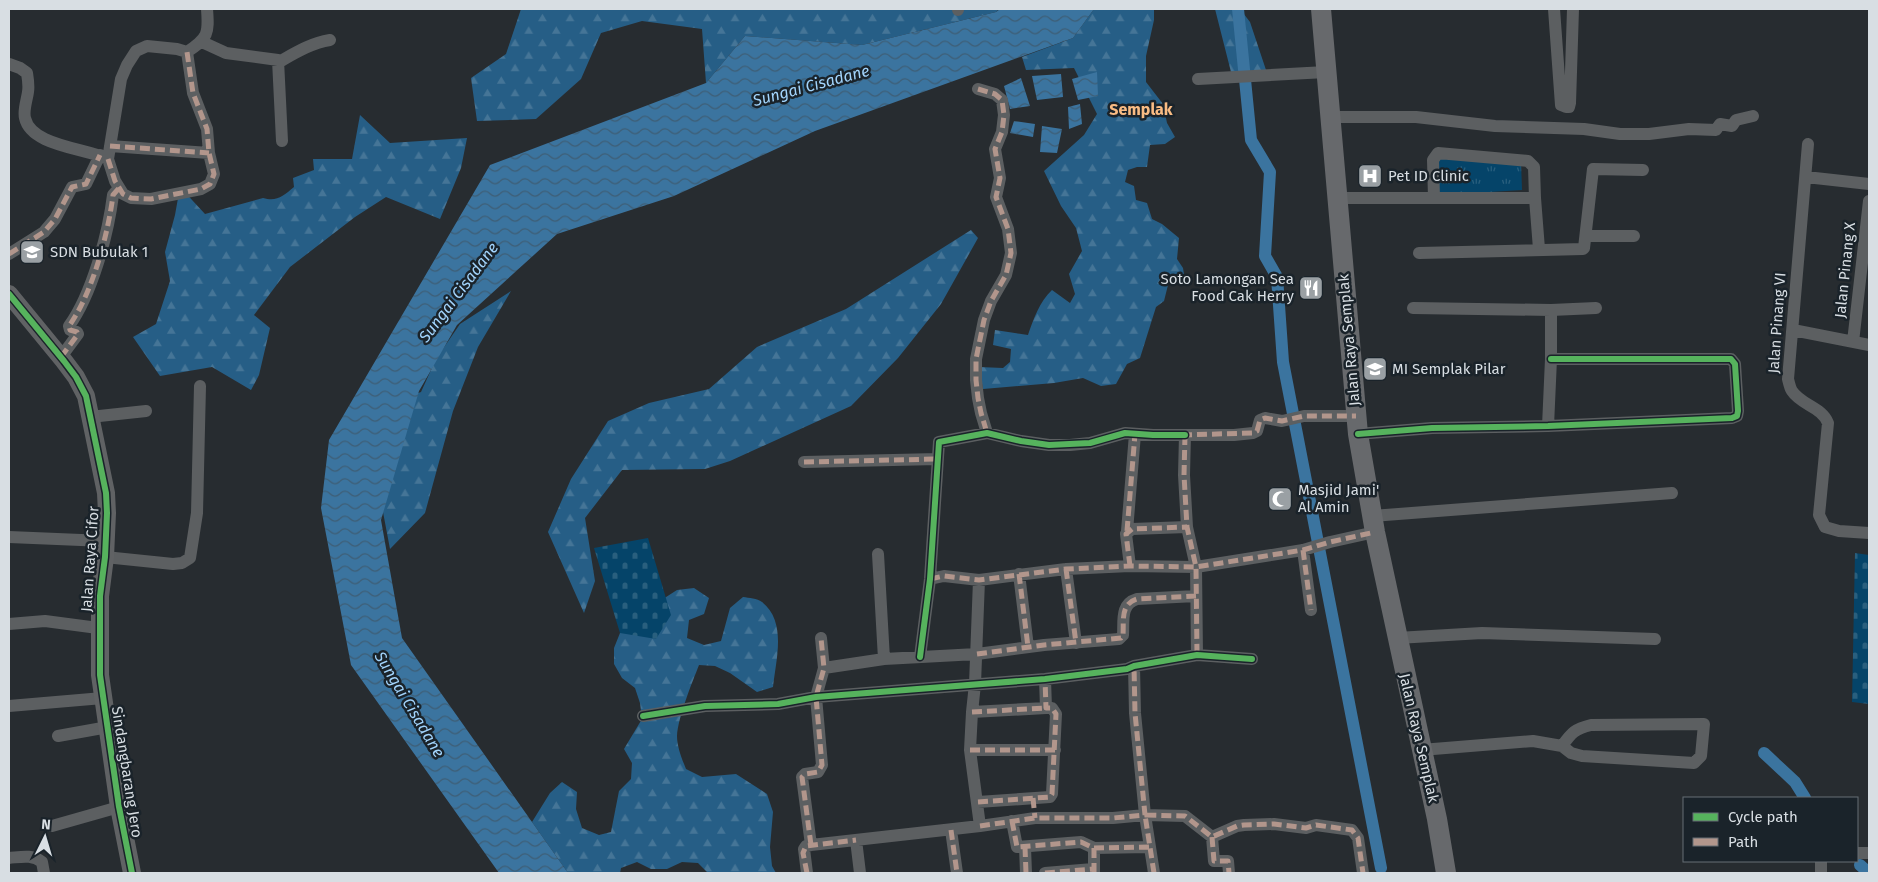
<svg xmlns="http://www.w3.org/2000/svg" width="1878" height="882" font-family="'Fira Sans',sans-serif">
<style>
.grass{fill:url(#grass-tufts)}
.forest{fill:url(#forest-firs)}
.cemetery{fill:url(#cemetery-stones)}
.water{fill:url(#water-waves)}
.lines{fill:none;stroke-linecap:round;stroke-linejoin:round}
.canal{stroke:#3b749f;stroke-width:12}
.street{stroke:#5c5f61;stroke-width:12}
.secondary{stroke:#606264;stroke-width:18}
.primary{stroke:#67696c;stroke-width:20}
.quiet{stroke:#b2968c;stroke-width:5;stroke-dasharray:10 5;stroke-linecap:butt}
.cycleway-casing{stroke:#1a232a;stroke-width:9}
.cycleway{stroke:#56b35d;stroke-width:6}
.labels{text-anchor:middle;stroke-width:5;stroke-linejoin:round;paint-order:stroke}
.poi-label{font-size:15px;fill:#d8dee3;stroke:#1a232a;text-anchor:start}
.street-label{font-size:15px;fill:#d8dee3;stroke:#1a232a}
.water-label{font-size:16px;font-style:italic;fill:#a2d4fc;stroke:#1a232a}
.neighbourhood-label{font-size:16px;font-weight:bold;fill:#f9bc84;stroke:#1a232a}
</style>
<defs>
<pattern id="grass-tufts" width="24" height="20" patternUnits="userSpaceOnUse" patternTransform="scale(1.25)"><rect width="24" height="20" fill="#054469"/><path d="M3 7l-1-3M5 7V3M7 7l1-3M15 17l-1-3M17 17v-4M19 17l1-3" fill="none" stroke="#295f7e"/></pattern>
<pattern id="forest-firs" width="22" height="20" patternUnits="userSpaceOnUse" patternTransform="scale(1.25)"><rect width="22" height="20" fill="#265e86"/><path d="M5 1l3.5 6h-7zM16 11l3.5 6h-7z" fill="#457597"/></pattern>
<pattern id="cemetery-stones" width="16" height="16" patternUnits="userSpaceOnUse" patternTransform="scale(1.25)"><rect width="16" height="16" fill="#054469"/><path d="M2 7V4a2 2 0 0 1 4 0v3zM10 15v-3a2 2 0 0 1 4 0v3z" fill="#295f7e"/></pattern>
<pattern id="water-waves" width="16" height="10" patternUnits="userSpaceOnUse" patternTransform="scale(1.25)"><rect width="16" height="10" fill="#3b749f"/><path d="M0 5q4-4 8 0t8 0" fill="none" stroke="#3e5e76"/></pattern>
</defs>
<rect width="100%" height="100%" fill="#272c30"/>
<path class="grass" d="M1442,157L1521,162L1522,190L1442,195L1438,190L1437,161Z"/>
<path class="forest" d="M521,9H999L996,12L862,45L745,36L706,83L702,29L642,21L601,33L581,79L536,119L477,121L471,78L506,54Z
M1094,9H1154V20L1146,56V82L1163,104L1167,123L1175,137L1165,144L1150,145L1147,167H1137L1128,170L1125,182L1134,186L1136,200L1147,203L1152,219L1162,224L1179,238L1177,259L1183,268L1185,281H1169L1164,301L1156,307L1140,358L1127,364L1116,384L1101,386L1083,378L1054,383L983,389L979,367L1003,368L1010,362L1011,349L993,345L995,330L1028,335C1033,320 1040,301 1052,290L1070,303L1075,294L1069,274L1082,251L1076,228L1061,206L1044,171L1084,135L1097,114L1074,68L1026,70L1022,57L1073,38Z
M1215,9H1240L1250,22L1267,73L1231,72Z
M360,115L390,143L467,138L461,168L440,219L386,197L355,217L290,267L254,315L270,328L259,375L251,390L212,367L160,376L133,337L156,324L170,281L165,252L175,215L180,187L205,214L263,198C277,202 283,196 294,187L293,178L314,170L313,159H352Z
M971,230L978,238L941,304L898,358L851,406L730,461L705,469L622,470L585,518L595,581L584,613L548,532L571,479L608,421L649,403L709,389L757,347L846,309Z
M511,291L478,347L453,411L425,513L390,549L383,512L396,401L421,392L436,359L460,324Z
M694,588L709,598L704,614L689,620L687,638L704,645L721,641L730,608L743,597C749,598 757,598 762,602C787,622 776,659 773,687L757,692L730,673L715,666L699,665C692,683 678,717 677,736C677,747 682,759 686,769L702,777L736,774L767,794L773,812L770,847L772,866L776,873H708L698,863L682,862L667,869H651L637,862L621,868L620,873H568L532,822L550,793L562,782L577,792L576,809L582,828L599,835L611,832L619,791L631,779L632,763L624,749L642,719L640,703L635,688L622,678L614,664V648L620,633L632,614L663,599L677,590Z"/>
<path class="cemetery" d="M648,538L671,615L656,639L620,633L594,548Z
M1855,553L1869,555V704L1852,702Z"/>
<path class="water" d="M1000,9H1094L1073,38L815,131L674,196L557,234L457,325L419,391L381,520L402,638L568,873H499L351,665L321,508L329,440L490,165L706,83L745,36L862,45L996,12Z
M1097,72L1098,96L1078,100L1072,79Z
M1061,74L1063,97L1037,100L1032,76Z
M1021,78L1030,106L1010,109L1004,86Z
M1080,104L1082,124L1069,129L1068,107Z
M1014,121L1035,124L1033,137L1010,133Z
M1042,126L1062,129L1057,153L1040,152Z"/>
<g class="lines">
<path class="canal" d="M1238,9L1251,140L1270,172L1265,256L1277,277L1283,362L1381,868
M1764,753L1795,782L1805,798
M1860,865L1869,873"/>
<path class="street" d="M1554,9L1561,105L1566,107H1569L1570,103L1573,9
M958,10V9
M202,42L226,53L278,60L282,141
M187,52L193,93L207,129L209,153L214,174L210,184L201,189L151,199L131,198L123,194L115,181L108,159L121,79L127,65L136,51L147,46L177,49L187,52C208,38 209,34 207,9
M279,62C295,53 311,43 330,40
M9,64L20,68L27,73C28,79 29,86 28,92C27,100 23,110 25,118C31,146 85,148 108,159
M1198,79L1326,72
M978,89L995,94L1002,100L1004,115L1002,132L995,149L1000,178L996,197L1008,229L1011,253L1006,275L991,301L984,320L976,359V380L978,398L981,413L987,433
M1331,117H1416L1495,126L1584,129L1620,134H1649L1689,129L1716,130L1720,124L1732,126L1736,120L1753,116
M1808,144L1788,379C1789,383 1790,388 1792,391C1801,405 1822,407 1828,423L1819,515L1825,527L1839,531L1869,533
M110,146L209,153
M1806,177L1869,184
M1338,198H1535L1539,249
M1434,198L1433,160L1438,153L1528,161L1534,167L1535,198
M1586,236H1634
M1419,253L1583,249L1584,248L1593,169L1643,170
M9,254L44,232L55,219L72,187L86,184L100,155
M1413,308L1551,310L1596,308
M1793,330L1869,345
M1853,342L1869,201
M61,357L78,334L77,332L70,330L69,326C92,294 108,235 113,195L119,188
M90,417L146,411
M1548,426L1551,359V310
M1358,434L1432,428L1548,426L1732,418L1737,416L1738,411L1735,364L1731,359H1551
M1185,435L1184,475L1187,527L1196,567L1197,655
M804,462L938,459
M1372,516L1672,493
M1127,531L1135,434
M9,537L105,541
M1303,550L1311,610
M878,554L884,659
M105,557L173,564L182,563L190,558L197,513L200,386
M1130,566L1126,534L1132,529L1187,527
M1066,569L1076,643
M1019,574L1028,647
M930,579L944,576L979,580L1066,569L1130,566L1196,567L1303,550L1330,542L1375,532
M979,580L975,684L972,712L970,750L980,826
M9,624L45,621L98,628
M1397,638L1482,633L1655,639
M920,657L930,579L939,442L987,433L1021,441L1049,445H1070L1090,443L1125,433L1153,435H1234L1253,433L1257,431L1260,420L1265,418L1282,421L1304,416H1356
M824,668L884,659L977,654L1044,645L1119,639L1123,635C1124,621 1120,604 1137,599L1196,596
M9,706L103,698
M972,712L1046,708
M643,716L705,706L778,704L816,697L1045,679L1127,669L1134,666L1197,655L1252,659
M58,736L108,727
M970,750H1055
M1421,750L1533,741L1562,746C1572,732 1575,729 1591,725L1704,724L1701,756L1694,763L1582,756L1571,753L1562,746
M978,802L1050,797L1052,794L1056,714L1052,708H1046L1045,679
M1012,821L1017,847L1081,842L1094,848V873
M52,826L119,807
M951,830L957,873
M1212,837L1214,861H1228L1229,873
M856,840L860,873
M811,845L802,777L805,774L818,772L822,765L816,697L824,668L821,638
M1025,847L1026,873
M1094,848L1149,847
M1857,853H1869
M9,858C21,857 32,854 42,862L44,873
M807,873L804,849L806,846L811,845L980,826L1035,818H1113L1145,815L1135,713L1134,666
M1045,873L1093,869
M1154,873L1145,815L1185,816L1212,837L1237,826L1244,825L1274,824L1306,828L1316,825L1352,830L1358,838L1363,873
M1821,873V861"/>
<path class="secondary" d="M9,294L64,361L76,377L86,396L106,493L107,513L105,557L100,596V675L119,807L132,873"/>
<path class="primary" d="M1321,9L1358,434L1375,532L1437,819L1446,873"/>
<path class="quiet" d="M978,89L995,94L1002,100L1004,115L1002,132L995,149L1000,178L996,197L1008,229L1011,253L1006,275L991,301L984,320L976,359V380L978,398L981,413L987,433
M110,146L209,153
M108,159L115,181L123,194L131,198L151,199L201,189L210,184L214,174L209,153L207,129L193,93L187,52
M9,254L44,232L55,219L72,187L86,184L100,155
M61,357L78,334L77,332L70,330L69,326C92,294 108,235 113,195L119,188
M1182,435L1253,433L1257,431L1260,420L1265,418L1282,421L1304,416H1356
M1185,435L1184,475L1187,527L1196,567L1197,655
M804,462L938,459
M1127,531L1135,434
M1303,550L1311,610
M1130,566L1126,534L1132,529L1187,527
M1066,569L1076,643
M1019,574L1028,647
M930,579L944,576L979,580L1066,569L1130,566L1196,567L1303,550L1330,542L1375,532
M977,654L1044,645L1121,638L1123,635C1124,621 1120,604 1137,599L1196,596
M972,712L1046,708
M970,750H1055
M1033,798L1035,818
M978,802L1050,797L1052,794L1056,714L1052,708H1046L1045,679
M1012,821L1017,847L1081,842L1094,848V873
M980,826L1035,818H1113L1145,815L1135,713L1134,666
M951,830L957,873
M1212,837L1214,861H1228L1229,873
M811,845L802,777L805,774L818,772L822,765L816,697L824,668L821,638
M1025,847L1026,873
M1094,848L1149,847
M807,873L803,853L806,846L856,840
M1045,873L1093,869
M1154,873L1145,815L1185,816L1212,837L1237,826L1244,825L1274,824L1306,828L1316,825L1352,830L1358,838L1363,873"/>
<defs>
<path id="cycleway" d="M9,294L64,361L76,377L86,396L106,493L107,513L105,557L100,596V675L119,807L132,873
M1358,434L1432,428L1548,426L1732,418L1737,416L1738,411L1735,364L1731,359H1551
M920,657L930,579L939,442L987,433L1021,441L1049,445L1090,443L1125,433L1153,435H1185
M643,716L705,706L778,704L816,697L1045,679L1127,669L1134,666L1197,655L1252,659"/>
</defs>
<use href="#cycleway" class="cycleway-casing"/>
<use href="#cycleway" class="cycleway"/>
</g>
<defs>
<symbol id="hospital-square" viewBox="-11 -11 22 22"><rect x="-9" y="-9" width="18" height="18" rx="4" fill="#9aa0a4" stroke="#1a232a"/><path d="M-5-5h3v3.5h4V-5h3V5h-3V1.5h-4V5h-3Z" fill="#fff"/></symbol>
<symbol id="school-square" viewBox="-11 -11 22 22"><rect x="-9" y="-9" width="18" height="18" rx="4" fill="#9aa0a4" stroke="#1a232a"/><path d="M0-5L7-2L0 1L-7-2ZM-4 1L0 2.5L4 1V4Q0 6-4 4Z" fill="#fff"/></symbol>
<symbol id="restaurant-square" viewBox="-11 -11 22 22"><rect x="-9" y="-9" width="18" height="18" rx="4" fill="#9aa0a4" stroke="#1a232a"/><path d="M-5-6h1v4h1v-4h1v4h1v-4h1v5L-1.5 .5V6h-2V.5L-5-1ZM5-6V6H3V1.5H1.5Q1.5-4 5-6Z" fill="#fff"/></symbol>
<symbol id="mosque-square" viewBox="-11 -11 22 22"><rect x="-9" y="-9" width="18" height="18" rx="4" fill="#9aa0a4" stroke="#1a232a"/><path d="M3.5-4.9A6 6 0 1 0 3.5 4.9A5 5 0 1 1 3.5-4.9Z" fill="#fff"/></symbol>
</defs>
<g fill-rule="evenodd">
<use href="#hospital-square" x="1356" y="162" width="28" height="28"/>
<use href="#school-square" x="18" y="238" width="28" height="28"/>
<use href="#restaurant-square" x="1297" y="274" width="28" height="28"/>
<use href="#school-square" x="1361" y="355" width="28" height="28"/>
<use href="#mosque-square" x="1266" y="485" width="28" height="28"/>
</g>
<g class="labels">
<g class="poi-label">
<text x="1388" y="181">Pet ID Clinic</text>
<text x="50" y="257">SDN Bubulak 1</text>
<text x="1294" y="284" text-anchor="end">Soto Lamongan Sea<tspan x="1294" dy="17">Food Cak Herry</tspan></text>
<text x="1392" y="374">MI Semplak Pilar</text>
<text x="1298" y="495">Masjid Jami'<tspan x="1298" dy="17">Al Amin</tspan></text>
</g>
<g class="street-label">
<text transform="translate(1845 270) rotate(-84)" y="5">Jalan Pinang X</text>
<text transform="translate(1777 323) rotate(-86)" y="5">Jalan Pinang VI</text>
<text transform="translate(1349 340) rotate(-95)" y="5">Jalan Raya Semplak</text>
<text transform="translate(90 559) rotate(-86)" y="5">Jalan Raya Cifor</text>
<text transform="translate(1419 738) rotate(77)" y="5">Jalan Raya Semplak</text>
<text transform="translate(127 772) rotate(81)" y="5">Sindangbarang Jero</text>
</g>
<g class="water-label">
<text transform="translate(811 85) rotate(-15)" y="6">Sungai Cisadane</text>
<text transform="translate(458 292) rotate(-53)" y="6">Sungai Cisadane</text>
<text transform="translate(410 704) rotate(59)" y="6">Sungai Cisadane</text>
</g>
<g class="neighbourhood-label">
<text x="1141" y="115">Semplak</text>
</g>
</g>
<rect width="1878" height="882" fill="none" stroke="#d8dee3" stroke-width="20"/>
<rect x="1683" y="797" width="175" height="65" fill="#1a232a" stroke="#666e74"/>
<rect x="1693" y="813" width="25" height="8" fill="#56b35d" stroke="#666e74"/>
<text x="1728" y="822" font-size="15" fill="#d8dee3">Cycle path</text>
<rect x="1693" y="838" width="25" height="8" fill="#b2968c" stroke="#666e74"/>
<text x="1728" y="847" font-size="15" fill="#d8dee3">Path</text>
<g transform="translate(45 837) rotate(5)" stroke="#1a232a" stroke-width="4" paint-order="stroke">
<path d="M0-4L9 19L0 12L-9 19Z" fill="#d8dee3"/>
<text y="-8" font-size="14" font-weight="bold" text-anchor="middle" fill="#d8dee3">N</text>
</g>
</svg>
